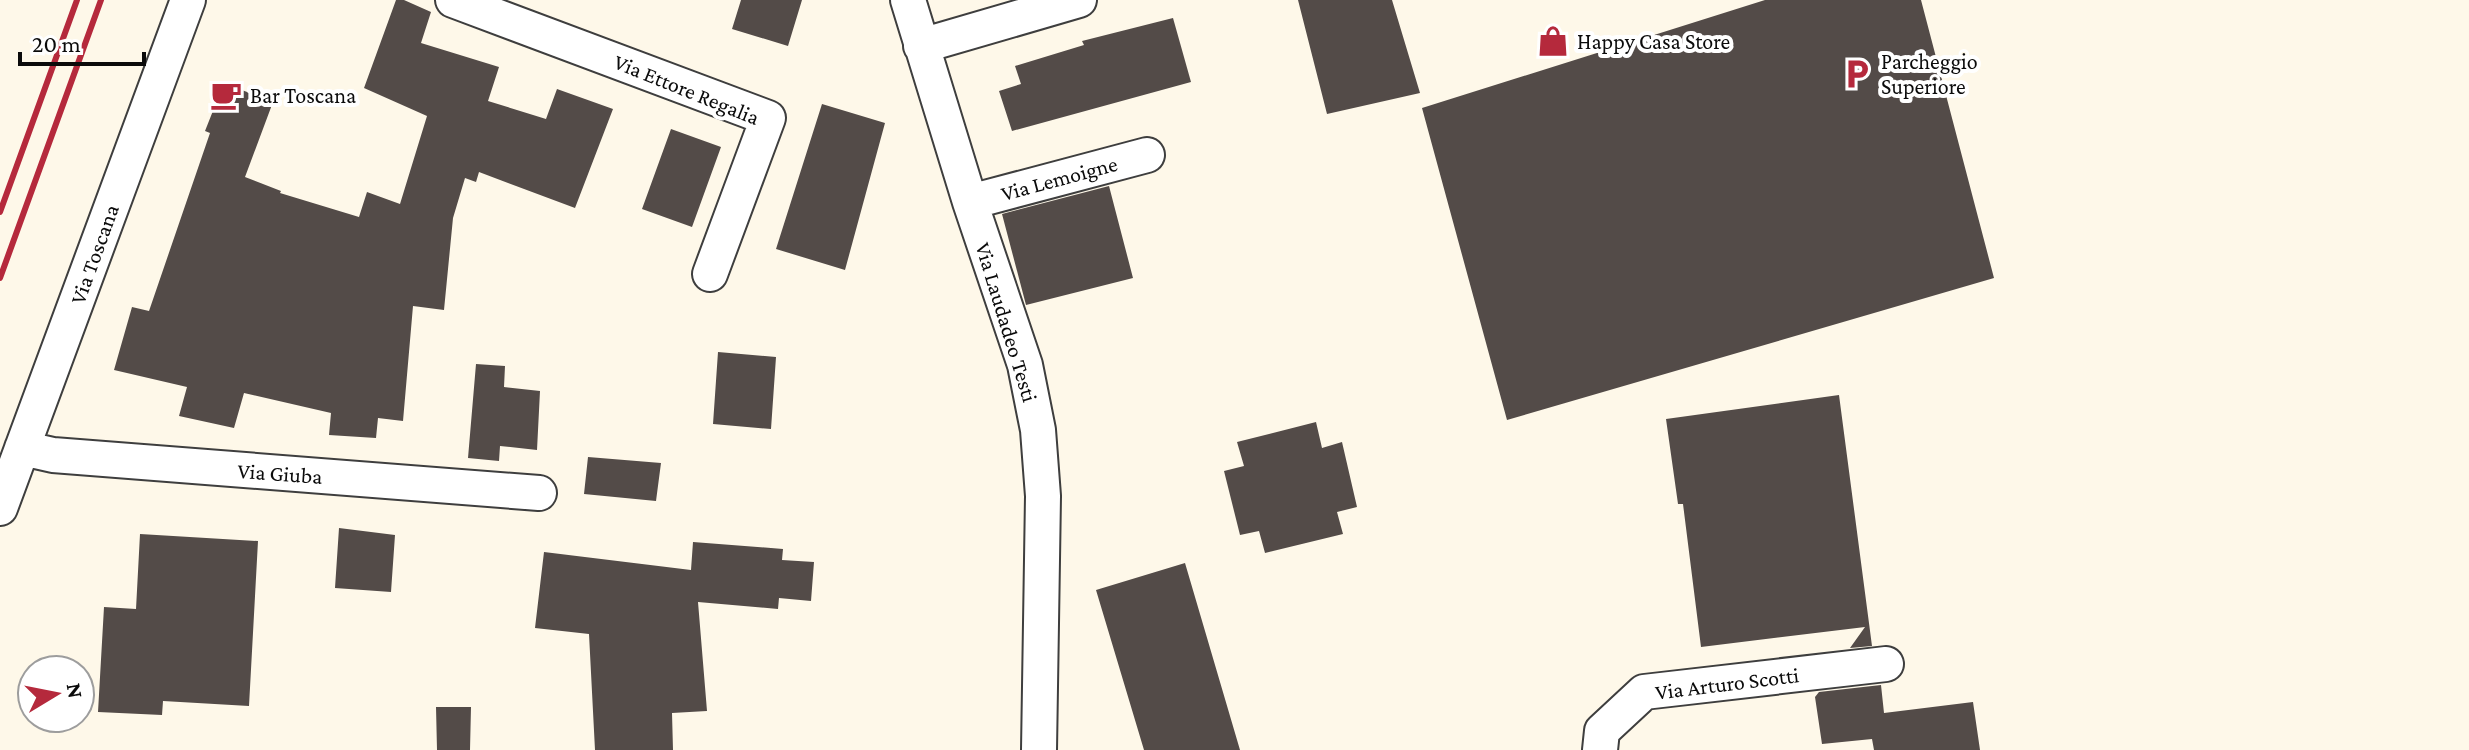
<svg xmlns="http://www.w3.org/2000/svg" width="2469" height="750" font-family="'Crimson Pro',serif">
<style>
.building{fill:#534b48}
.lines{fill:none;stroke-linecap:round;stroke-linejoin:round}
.street-casing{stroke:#3e3e3e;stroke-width:38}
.street{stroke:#fff;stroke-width:34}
.rail{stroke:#b5293c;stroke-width:6}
.labels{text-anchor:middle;stroke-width:8;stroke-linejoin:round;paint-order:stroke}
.poi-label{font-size:22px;fill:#0b0b0b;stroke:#fff;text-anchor:start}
.street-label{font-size:22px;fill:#0b0b0b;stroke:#fff}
</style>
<rect width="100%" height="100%" fill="#fef8e9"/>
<path class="building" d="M396,0H404L431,12L421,43L499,67L488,101L546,119L557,89L613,109L575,208L479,172L476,182L465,178L453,218L444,310L413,306L403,421L378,418L376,438L329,435L331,413L244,393L234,428L179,416L187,387L114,370L132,307L149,311L210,133L205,131L224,83L273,102L245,177L281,191L280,193L359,217L367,192L400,204L427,116L364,88Z
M741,0H802L788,46L732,29Z
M1298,0H1392L1420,93L1327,114Z
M1765,0H1921L1994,278L1507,420L1422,108Z
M1173,18L1191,82L1012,131L999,91L1021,84L1015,66L1084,45L1082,41Z
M822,104L885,123L845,270L776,249Z
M671,129L721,147L692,227L642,209Z
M1109,186L1133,278L1026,305L1002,214Z
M718,352L776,357L771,429L713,424Z
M476,364L505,366L504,387L540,391L537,450L500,446L499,461L468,458Z
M1839,395L1872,646L1850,648L1865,627L1701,647L1683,504H1678L1666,419Z
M1316,422L1322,448L1342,442L1357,507L1337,512L1343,534L1265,553L1259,531L1240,535L1224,471L1244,466L1237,442Z
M588,457L661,463L656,501L584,494Z
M339,528L395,535L391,592L335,588Z
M140,534L258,541L249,706L163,701L162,715L98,712L104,607L136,609Z
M693,542L783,549L782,560L814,562L811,601L779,598L778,609L698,602L707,711L672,713L673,750H595L589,634L535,628L544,552L691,570Z
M1185,563L1240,750H1144L1096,590Z
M1881,685L1884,713L1973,702L1980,750H1874L1872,739L1822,744L1815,697L1819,692Z
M436,707H471L470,750H437Z"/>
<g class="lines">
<defs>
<path id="street" d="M453,0L768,118L710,274
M908,0L970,202L1025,365L1038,430L1043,496L1039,750
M921,46L1079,0
M970,202L1147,155
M22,448L53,455L539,493
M0,508L188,0
M1600,750L1602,731L1644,692L1886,664"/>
</defs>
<use href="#street" class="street-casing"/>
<use href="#street" class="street"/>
<path class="rail" d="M0,212L77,0
M0,278L101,0"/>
</g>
<defs>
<symbol id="shop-bare" viewBox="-9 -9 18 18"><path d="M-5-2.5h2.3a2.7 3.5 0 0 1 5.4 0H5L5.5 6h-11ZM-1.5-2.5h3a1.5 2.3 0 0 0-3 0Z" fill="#b5293c" stroke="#fff" stroke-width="2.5" paint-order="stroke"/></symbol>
<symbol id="parking-bare" viewBox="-9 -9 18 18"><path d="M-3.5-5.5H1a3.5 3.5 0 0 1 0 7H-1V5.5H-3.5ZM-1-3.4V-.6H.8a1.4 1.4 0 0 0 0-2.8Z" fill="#b5293c" stroke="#fff" stroke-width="2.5" paint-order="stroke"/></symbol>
<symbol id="cafe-bare" viewBox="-9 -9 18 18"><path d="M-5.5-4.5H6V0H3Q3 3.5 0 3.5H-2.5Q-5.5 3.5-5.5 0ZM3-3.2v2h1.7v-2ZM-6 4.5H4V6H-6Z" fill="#b5293c" stroke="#fff" stroke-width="2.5" paint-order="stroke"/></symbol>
</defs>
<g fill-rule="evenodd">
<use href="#shop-bare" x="1531" y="19" width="44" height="44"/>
<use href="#parking-bare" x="1835" y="52" width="44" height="44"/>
<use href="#cafe-bare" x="204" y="73" width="44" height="44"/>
</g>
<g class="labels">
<g class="poi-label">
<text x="1577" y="49">Happy Casa Store</text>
<text x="1881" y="69">Parcheggio<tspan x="1881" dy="25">Superiore</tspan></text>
<text x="250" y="103">Bar Toscana</text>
</g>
<g class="street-label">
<text transform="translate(687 89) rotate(22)" y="8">Via Ettore Regalia</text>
<text transform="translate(1059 178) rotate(-15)" y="8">Via Lemoigne</text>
<text transform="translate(94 254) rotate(-70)" y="8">Via Toscana</text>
<text transform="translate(1007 322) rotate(73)" y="8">Via Laudadeo Testi</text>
<text transform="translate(280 473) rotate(4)" y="8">Via Giuba</text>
<text transform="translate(1727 683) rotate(-7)" y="8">Via Arturo Scotti</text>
</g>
</g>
<g transform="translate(56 694) rotate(80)"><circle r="38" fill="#ffffff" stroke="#9d9d9d" stroke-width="2"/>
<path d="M0-6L14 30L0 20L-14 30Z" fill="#b5293c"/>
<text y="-12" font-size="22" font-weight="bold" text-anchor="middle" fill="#0b0b0b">N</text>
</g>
<path d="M20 52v12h124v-12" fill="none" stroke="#0b0b0b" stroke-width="4"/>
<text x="32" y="52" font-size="24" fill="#0b0b0b" stroke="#ffffff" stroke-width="6" paint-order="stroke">20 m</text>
</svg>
